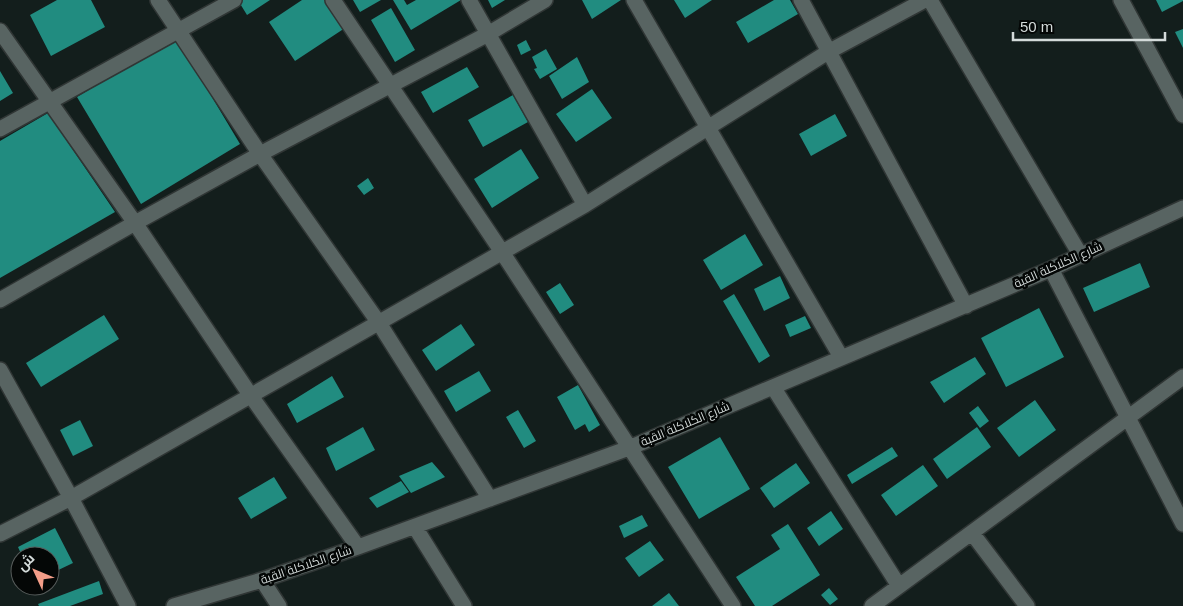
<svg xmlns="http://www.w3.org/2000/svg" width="1183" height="606" font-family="Helvetica,Cairo,sans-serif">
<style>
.building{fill:#218c80}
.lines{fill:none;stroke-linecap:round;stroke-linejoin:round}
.minor-casing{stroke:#303635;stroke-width:18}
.minor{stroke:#586462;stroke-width:15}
.labels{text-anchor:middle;stroke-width:5;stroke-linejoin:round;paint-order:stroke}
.street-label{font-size:12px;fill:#d4dbda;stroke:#040706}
</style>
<rect width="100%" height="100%" fill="#131e1c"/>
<path class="building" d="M57,0H91L105,27L51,56L30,15Z
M242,0H270L247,15L239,2Z
M302,0H326L345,28L295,61L269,22Z
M353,0H381L360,12Z
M393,0H404L407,5L416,0H461L411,30Z
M488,0H505L492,8Z
M582,0H621L592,19Z
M674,0H712L685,18Z
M774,0H790L798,14L748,43L736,22Z
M1156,0H1183V1L1162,12Z
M391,8L415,50L395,62L371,20Z
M1183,29V48L1175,32Z
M176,37L240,144L141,204L77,97Z
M526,40L531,50L521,55L517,45Z
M546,49L557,69L540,79L534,69L537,68L532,57Z
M577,57L589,82L562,99L549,76Z
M467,67L479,87L433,113L421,92Z
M0,71L13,93L0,101Z
M592,89L612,118L576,142L556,114Z
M513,95L528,122L483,147L468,120Z
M48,113L115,212L0,278V141Z
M835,114L847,136L811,156L799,134Z
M521,149L539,178L492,208L474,179Z
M368,178L374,188L364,195L357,186Z
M745,234L763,265L721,290L703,260Z
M1140,263L1150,287L1094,312L1083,288Z
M780,276L790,298L764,311L754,289Z
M560,283L574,305L560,314L546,292Z
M734,294L770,356L759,363L723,301Z
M1039,308L1064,357L1006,387L981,338Z
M104,315L119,339L41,387L26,363Z
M805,316L811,328L790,337L785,325Z
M461,324L475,345L436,371L422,350Z
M975,357L986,374L944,403L930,382Z
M479,371L491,391L456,412L444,391Z
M332,376L344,397L297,423L287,404Z
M578,385L600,425L589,432L585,424L575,430L557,397Z
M1035,400L1056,430L1019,457L997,428Z
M978,406L989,421L980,428L969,413Z
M518,410L536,441L524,448L506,417Z
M80,420L93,446L73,456L60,430Z
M363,427L375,450L336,471L326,448Z
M977,427L991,447L947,479L933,459Z
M720,437L750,489L699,519L668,467Z
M892,447L898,456L852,484L847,475Z
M432,462L445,477L411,493L399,476Z
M796,463L810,483L774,508L760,488Z
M923,465L938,486L896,516L881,495Z
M274,477L287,498L251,519L238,498Z
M401,481L409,492L377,508L369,498Z
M831,511L843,529L819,546L807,528Z
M642,515L648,526L624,538L619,526Z
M788,524L820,575L772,606H755L736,577L780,549L771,535Z
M55,528L73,563L50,574V556H22L18,547Z
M650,541L664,560L639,577L625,558Z
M99,581L103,594L70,606H39L38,604Z
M829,588L838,599L830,605L821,595Z
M669,593L679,606H652Z"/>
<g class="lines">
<defs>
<path id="minor" d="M158,0L260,154L379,323L490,499
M333,0L502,252L733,606
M469,0L585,205
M634,0L841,357
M801,0L966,306
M930,0L1081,256
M1121,0L1183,115
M0,31L135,223L251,396L358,547
M0,129L234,0
M1051,269L1183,524
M0,300L135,223L260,154L488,34L545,0
M0,370L71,498L128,606
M773,387L899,586
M415,527L464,606
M972,533L1027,606
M0,534L71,498L585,205L828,52L925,0
M262,580L279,606
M174,606L262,580L358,547L629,448L1051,269L1183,208
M872,606L1183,377"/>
</defs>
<use href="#minor" class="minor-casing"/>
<use href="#minor" class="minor"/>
</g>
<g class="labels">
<g class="street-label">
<text transform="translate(1058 265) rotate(-24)" y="4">شارع الكلاكلة القبة</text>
<text transform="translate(685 424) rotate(-23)" y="4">شارع الكلاكلة القبة</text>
<text transform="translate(306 565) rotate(-19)" y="4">شارع الكلاكلة القبة</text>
</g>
</g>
<g transform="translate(35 571) rotate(314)"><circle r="24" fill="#040706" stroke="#575c5b"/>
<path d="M0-4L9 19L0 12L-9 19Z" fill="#f49e89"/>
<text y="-8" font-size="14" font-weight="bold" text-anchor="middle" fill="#d4dbda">ش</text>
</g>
<path d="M1013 32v8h152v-8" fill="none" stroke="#d4dbda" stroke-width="2.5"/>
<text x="1020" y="32" font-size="15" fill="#d4dbda" stroke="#040706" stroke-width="4" paint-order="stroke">50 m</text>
</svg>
